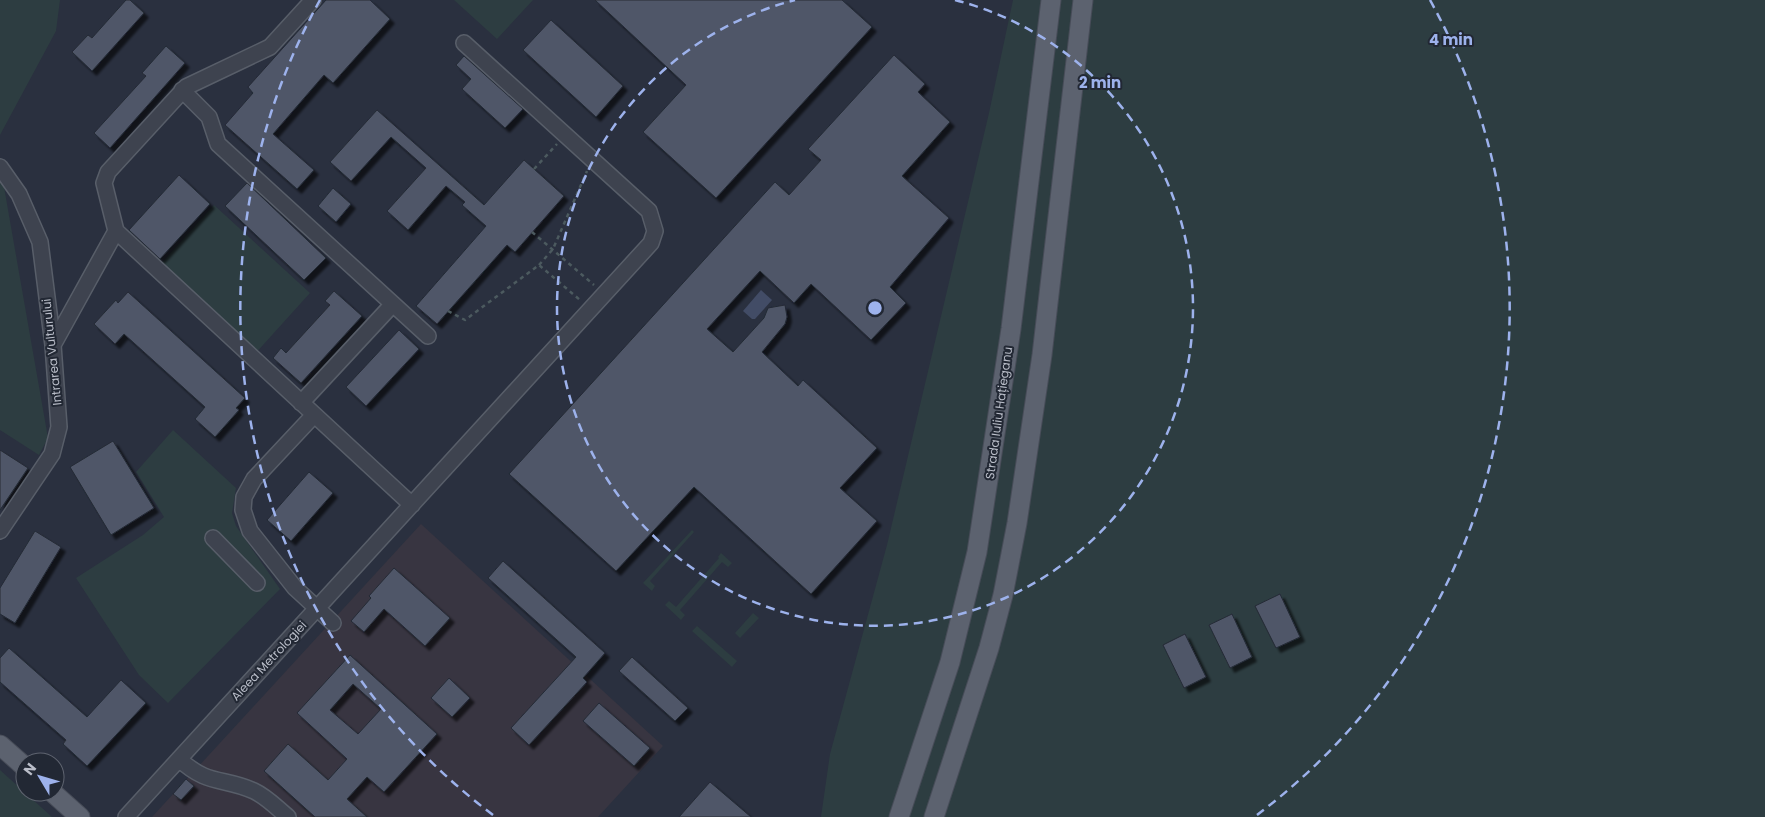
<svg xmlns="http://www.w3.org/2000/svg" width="1765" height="817" font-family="Poppins,sans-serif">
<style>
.medical{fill:#383541}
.green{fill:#2d3d41}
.water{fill:#424c66}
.building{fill:#505767;stroke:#242a36;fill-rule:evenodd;filter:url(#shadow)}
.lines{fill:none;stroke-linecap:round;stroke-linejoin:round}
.minor-casing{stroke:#585e69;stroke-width:18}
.major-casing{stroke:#474c58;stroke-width:21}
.path{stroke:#4c5a5f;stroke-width:2.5;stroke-dasharray:4 4;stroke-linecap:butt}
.minor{stroke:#3e434f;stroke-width:15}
.major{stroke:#5c626f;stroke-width:19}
.ring{fill:none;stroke:#9db2ec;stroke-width:2.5;stroke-dasharray:9 6}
.labels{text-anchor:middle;stroke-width:4;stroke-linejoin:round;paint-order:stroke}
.street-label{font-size:12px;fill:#babec9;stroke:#222834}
.centre{fill:#9db2ec;stroke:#222834;stroke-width:2.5}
.ring-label{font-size:15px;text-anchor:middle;font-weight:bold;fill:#9db2ec;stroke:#222834;stroke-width:4;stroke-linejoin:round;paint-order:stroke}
</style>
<defs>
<filter id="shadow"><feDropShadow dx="4.5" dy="4.5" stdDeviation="1" flood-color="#0009"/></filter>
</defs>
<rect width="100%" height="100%" fill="#2a303f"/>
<path class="medical" d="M421,524L663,746L598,817H152Z"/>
<path class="green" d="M0,0H60L56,31L0,135Z
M454,0H533L497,39Z
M1013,0H1765V817H821L830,754L887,545L989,113Z
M0,164L48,438L39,455L0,430Z
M214,205L310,293L254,355L158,267Z
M173,430L236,488L232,513L236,526L280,589L168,703L139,675L76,578L143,535L164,517L136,472Z
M692,530L694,532L650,581L655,586L652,591L643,583Z
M721,553L732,563L728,567L722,562L680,610L685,615L681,620L665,605L669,601L676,607L719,558L718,557Z
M753,613L759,618L740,638L735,633Z
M697,626L737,661L732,667L692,631Z
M0,770L52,817H0Z"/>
<path class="water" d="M761,290L772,300L755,319H752L743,311Z"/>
<path class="building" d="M126,0H130L144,13L92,71L72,52L88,35L92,38Z
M326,0H370L390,19L333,83L324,75L273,134L314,170L297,189L225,125L253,93L248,87Z
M595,0H842L872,27L716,198L643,132L686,85Z
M551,20L623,86L596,117L523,50Z
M166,46L185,63L110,148L94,133L146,76L142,73Z
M894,55L925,84L918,92L950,122L902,176L949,218L890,287L906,303L871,340L811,284L794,303L760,271L707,329L733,352L764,318L768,308L785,305L787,317L785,324L762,352L798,386L803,380L877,448L840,488L877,521L811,594L694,487L616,571L509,474L775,182L789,195L821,160L808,149Z
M464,56L523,109L505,128L462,89L471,79L456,65Z
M377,110L484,205L524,160L564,196L515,252L507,245L437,324L416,306L486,226L462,205L465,202L446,186L408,230L387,211L426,168L391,137L351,181L330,162Z
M179,175L210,204L160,259L129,230Z
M247,183L326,258L304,280L225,206Z
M333,188L351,204L336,222L318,206Z
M334,291L362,316L301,383L273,358L281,348L286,353L330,305L325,301Z
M128,292L245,398L236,408L239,410L215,437L195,419L205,407L124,334L115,344L94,324L116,300L118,303Z
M399,330L419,349L366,406L346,387Z
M113,441L154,508L111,535L70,467Z
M0,450L28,468L0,510Z
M309,472L333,493L291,541L267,520Z
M35,531L61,547L15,623L0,614V588Z
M503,561L605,653L583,678L587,682L529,745L511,728L576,657L488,578Z
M394,568L450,618L425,646L384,609L364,632L351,621L371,598L369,596Z
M1280,594L1300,637L1276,648L1255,606Z
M1232,614L1252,657L1230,668L1209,625Z
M1185,634L1206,677L1184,688L1163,645Z
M9,648L87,717L121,680L146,703L87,766L63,744L66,740L0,682V658Z
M350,655L437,734L384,792L367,777L347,799L367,817H315L264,771L288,744L328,780L347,759L297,713ZM353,684L381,709L358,734L330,710Z
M632,657L688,708L675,721L619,671Z
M449,678L470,698L452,717L431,698Z
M599,703L650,748L634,766L583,721Z
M186,779L194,786L181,800L173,794Z
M710,782L751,817H679Z"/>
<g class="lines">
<defs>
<path id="minor" d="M182,90L209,117L218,144L428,336
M0,167L19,194L40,242L53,345L59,427L52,454L0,531
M116,231L412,505
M53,345L116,231L104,183L108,172L186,87L270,47L313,0
M301,403L393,304
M314,415L254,479L244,497L243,510L250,531L295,588L333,623
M213,538L257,583
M179,759C208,786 223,777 254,791C267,797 277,808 288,817
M126,817L651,243L655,231L649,211L464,43"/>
<path id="major" d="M0,745L25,767
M52,792L80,817
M899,817L950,662L977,552L1011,329L1051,0
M934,817L989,648L1003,595L1017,523L1042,355L1083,0"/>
</defs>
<use href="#minor" class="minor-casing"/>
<use href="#major" class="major-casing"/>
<path class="path" d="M534,169L557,144
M532,232L594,285
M539,265L553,249L587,171
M448,311L465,320L539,265L580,300"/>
<use href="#minor" class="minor"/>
<use href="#major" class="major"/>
</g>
<g class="ring">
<path d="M955 0A318 318 0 1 1 795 0"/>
<path d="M493 815A635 635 0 0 1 320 0M1430 0A635 635 0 0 1 1257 815"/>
</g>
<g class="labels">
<g class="street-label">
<text transform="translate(52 352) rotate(-96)" y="4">Intrarea Vulturului</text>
<text transform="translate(999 413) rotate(-82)" y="4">Strada Iuliu Hațieganu</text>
<text transform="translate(269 661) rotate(-47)" y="4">Aleea Metrologiei</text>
</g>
</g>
<circle cx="875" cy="308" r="8" class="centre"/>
<g class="ring-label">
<text x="1451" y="45">4 min</text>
<text x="1100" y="88">2 min</text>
</g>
<g transform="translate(40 777) rotate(308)"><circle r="24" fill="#222834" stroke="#5f6470"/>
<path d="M0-4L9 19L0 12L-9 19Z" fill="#9db2ec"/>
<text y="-8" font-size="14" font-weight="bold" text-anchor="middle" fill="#babec9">N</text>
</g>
</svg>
